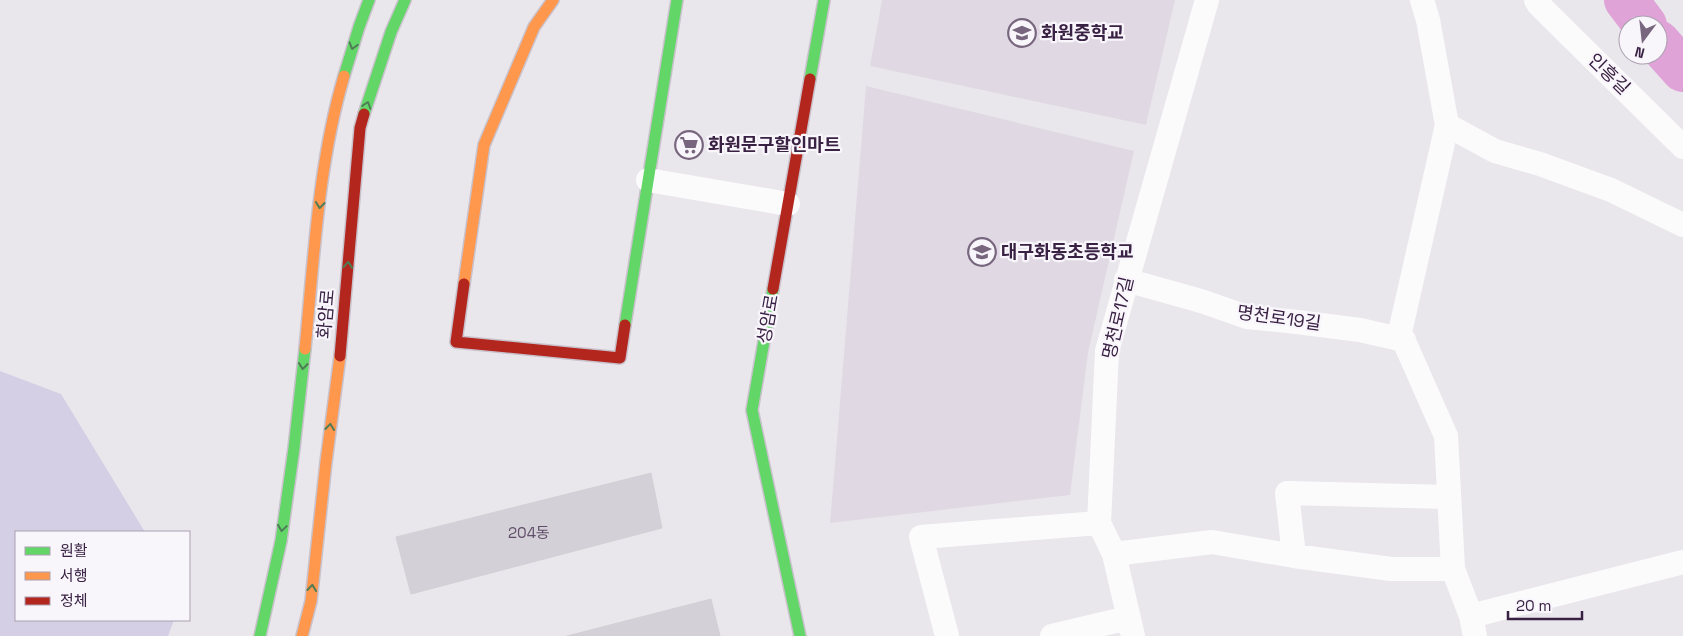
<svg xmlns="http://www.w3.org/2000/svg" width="1683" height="636" font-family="'Space Grotesk','Noto Sans KR',sans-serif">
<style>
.built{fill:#e0d9e4}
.green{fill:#d5cfe6}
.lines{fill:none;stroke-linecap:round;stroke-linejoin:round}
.river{stroke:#dfa3d8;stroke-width:44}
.building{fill:#d4d0d7;stroke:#d3cfd5}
.fast-casing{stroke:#c9c2cc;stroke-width:14}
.slow-casing{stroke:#c9c2cc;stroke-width:14}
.jam-casing{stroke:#c9c2cc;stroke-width:14}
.street{stroke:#fcfbfc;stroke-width:24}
.fast{stroke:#63d668;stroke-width:11}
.slow{stroke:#ff974d;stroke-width:11}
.jam{stroke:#b3261e;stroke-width:11}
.oneway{stroke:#4e7c56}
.labels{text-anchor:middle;stroke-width:4.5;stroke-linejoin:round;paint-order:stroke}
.number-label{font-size:15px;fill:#604e69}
.poi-label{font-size:18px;font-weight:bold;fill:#392143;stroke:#f8f5fb;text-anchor:start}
.street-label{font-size:18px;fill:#392143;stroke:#f8f5fb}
</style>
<rect width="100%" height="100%" fill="#eae7ec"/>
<path class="built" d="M882,0H1175L1146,125L870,66Z
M866,86L1134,151L1088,353L1070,495L830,523Z"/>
<path class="green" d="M0,371L61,394L145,532H16V620H174L168,636H0Z"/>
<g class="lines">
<path class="river" d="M1626,0L1645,25
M1658,42L1683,70"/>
</g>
<path class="building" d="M651,473L662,528L411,594L396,537Z
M711,599L720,636H567Z"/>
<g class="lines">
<defs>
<path id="fast" d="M344,76L359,27L369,0
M810,79L824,0
M364,114L391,32L405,0
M773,289L752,410L800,636
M625,325L677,0
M260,636L281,541L294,448L305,349"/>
<path id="slow" d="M464,284L484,145L534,27L553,0
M305,349C314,258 318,164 344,76
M302,636L311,601L326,462L340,356"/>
<path id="jam" d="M464,284L456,342L620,358L625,325
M773,289L810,79
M340,356L360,128L364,114"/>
</defs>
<use href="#fast" class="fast-casing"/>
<use href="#slow" class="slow-casing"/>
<use href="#jam" class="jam-casing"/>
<path class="street" d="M1422,0L1428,20L1447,125L1400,332L1446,436L1453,569L1471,616L1475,636
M1536,0L1539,5L1683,147
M1447,125L1495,151L1540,164L1611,190L1683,225
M648,180L788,204
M1126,280L1201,301L1247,317L1297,322L1360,330L1404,340
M1114,554L1212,542L1294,556L1391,569H1453
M1294,556L1287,493L1449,497
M1471,616L1683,562
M947,636L921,537L1099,523
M1052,636L1128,618
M1133,636L1114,554L1099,523L1107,351L1207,0"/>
<use href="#fast" class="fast"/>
<use href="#slow" class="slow"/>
<use href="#jam" class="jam"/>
</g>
<defs><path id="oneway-chevron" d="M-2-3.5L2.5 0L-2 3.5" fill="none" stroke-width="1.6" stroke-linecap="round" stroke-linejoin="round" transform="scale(1.25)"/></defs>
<g class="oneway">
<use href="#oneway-chevron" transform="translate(353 46) rotate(106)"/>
<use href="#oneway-chevron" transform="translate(367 105) rotate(-72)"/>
<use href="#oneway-chevron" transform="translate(320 205) rotate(96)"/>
<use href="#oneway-chevron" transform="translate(348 265) rotate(-85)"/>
<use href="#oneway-chevron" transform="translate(303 366) rotate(96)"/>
<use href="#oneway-chevron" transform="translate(330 427) rotate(-83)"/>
<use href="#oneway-chevron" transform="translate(282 528) rotate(98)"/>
<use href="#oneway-chevron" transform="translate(312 588) rotate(-84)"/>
</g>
<defs>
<symbol id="school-ring" viewBox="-11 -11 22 22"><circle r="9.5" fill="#f8f5fb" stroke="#77667e" stroke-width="1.5"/><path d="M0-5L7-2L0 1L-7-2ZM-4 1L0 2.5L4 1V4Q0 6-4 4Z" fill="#77667e"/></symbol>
<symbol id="supermarket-ring" viewBox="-11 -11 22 22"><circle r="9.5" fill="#f8f5fb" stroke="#77667e" stroke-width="1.5"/><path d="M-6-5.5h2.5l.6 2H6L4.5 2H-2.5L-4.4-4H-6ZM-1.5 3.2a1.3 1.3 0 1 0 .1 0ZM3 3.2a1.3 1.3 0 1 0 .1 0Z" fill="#77667e"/></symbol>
</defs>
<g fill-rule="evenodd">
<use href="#school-ring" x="1006" y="17" width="32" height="32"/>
<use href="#supermarket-ring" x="673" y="129" width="32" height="32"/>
<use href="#school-ring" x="966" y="236" width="32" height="32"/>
</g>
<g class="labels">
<g class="number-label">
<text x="529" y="538">204동</text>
</g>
<g class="poi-label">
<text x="1041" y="39">화원중학교</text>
<text x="708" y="151">화원문구할인마트</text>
<text x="1001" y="258">대구화동초등학교</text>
</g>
<g class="street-label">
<text transform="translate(1609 74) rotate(44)" y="6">인흥길</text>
<text transform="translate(326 314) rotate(-85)" y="6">화암로</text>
<text transform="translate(1118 318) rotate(-77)" y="6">명천로17길</text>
<text transform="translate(1279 318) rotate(8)" y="6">명천로19길</text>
<text transform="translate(768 319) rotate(-80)" y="6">성암로</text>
</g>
</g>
<rect x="15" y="531" width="175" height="90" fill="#f8f5fb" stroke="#aca0b1"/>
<rect x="25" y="547" width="25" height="8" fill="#63d668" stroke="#aca0b1"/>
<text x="60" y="556" font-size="15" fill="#392143">원활</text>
<rect x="25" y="572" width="25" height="8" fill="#ff974d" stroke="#aca0b1"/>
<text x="60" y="581" font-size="15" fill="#392143">서행</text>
<rect x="25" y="597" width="25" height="8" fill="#b3261e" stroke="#aca0b1"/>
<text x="60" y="606" font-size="15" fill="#392143">정체</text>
<g transform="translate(1643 40) rotate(195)"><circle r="24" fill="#f8f5fb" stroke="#aca0b1"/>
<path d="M0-4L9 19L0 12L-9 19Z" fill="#77667e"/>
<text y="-8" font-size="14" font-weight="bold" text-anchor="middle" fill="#392143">N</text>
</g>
<path d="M1508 611v8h74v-8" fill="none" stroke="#392143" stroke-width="2.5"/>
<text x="1516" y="611" font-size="15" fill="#392143" stroke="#f8f5fb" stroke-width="4" paint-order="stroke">20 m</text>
</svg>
